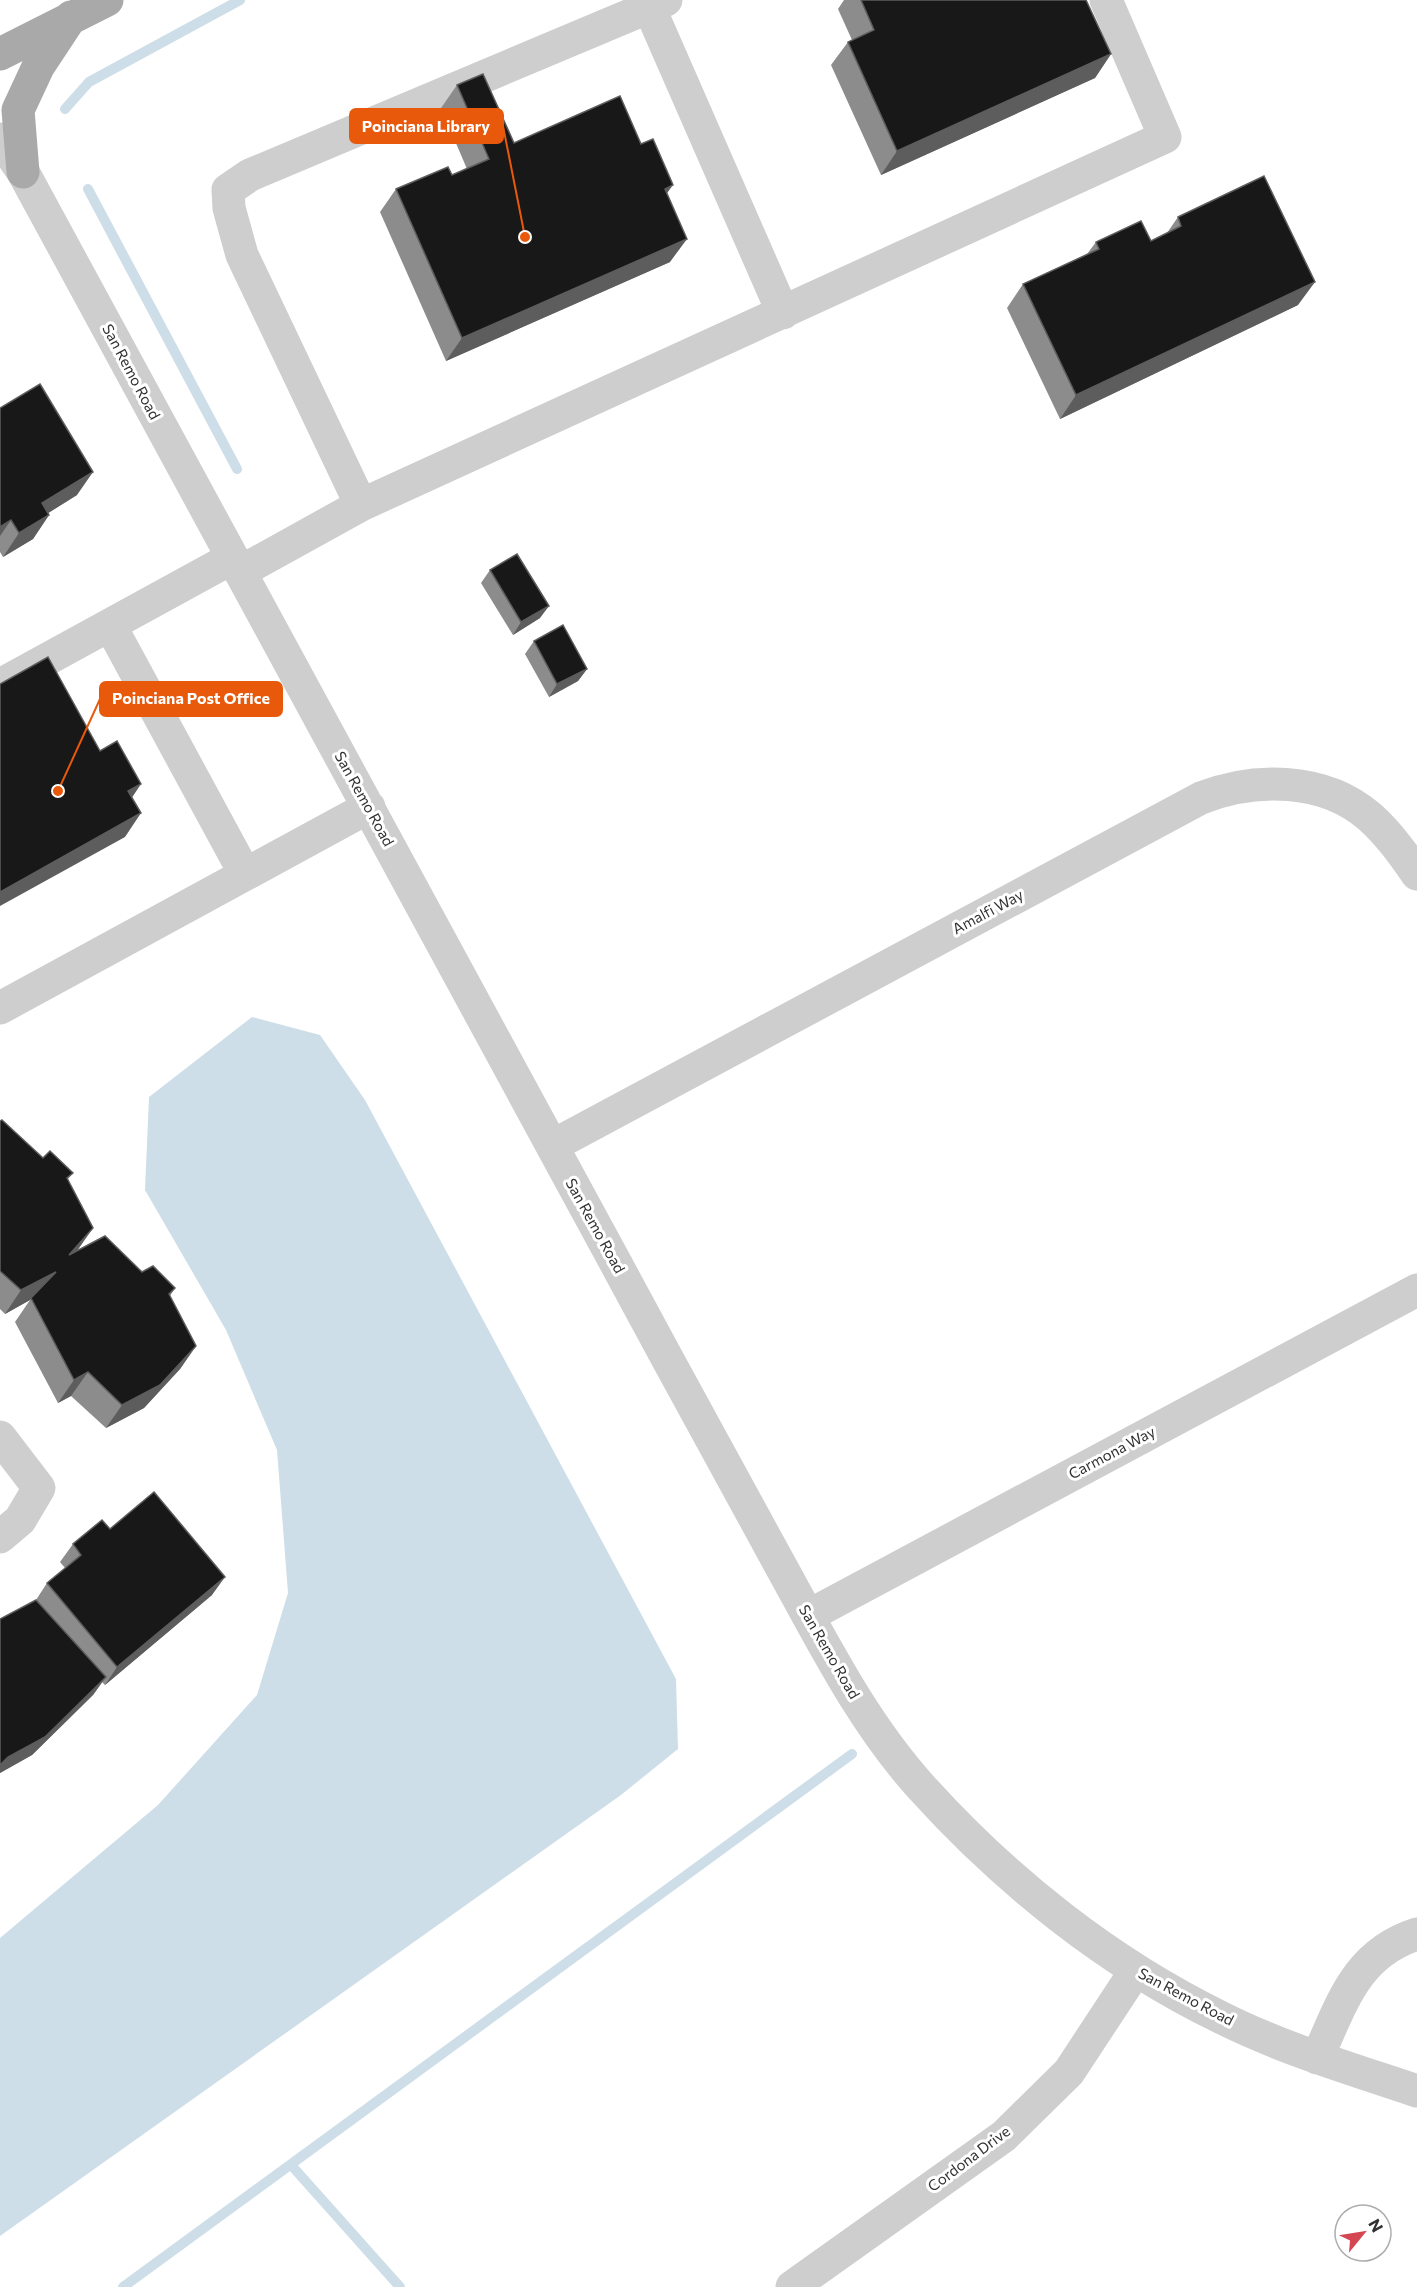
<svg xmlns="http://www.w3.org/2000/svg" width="1417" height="2287" font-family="Commissioner,sans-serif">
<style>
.water{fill:#cddee8}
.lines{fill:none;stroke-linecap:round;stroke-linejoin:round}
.stream{stroke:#cddee8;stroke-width:10}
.minor{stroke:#cecece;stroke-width:33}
.major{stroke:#a9a9a9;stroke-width:33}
.wall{fill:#8c8c8c}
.shaded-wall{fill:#5d5d5d}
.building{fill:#181818;stroke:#5d5d5d;stroke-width:1.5}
.labels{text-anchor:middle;stroke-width:6;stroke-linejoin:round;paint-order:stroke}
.street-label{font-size:15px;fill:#313131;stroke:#fff}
.leader{fill:none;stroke:#e8590c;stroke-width:2}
.callout-dot{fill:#e8590c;stroke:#fff;stroke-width:2}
.callout{fill:#e8590c;stroke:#e8590c;stroke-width:2}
.callout-label{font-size:16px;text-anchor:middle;font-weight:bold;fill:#fff}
</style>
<rect width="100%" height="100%" fill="#fff"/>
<path class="water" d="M252,1017L320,1035L365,1100L676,1679L678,1749L621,1795L0,2236V1938L158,1805L257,1695L288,1593L277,1450L226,1330L145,1190L149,1097Z"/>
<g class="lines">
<path class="stream" d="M65,109L89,82L240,0
M88,189L237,469
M292,2166L400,2287
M123,2287L852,1754"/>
<path class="minor" d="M646,0L783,313
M0,139L23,172C222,538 420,905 620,1271C672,1368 725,1464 778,1561C821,1639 862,1722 922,1788C1007,1882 1109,1963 1222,2018C1284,2049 1352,2069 1417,2091
M361,505L242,255L229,208L228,190L250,175L666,0
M240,572L361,505L1165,137L1106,0
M110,625L245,874
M0,685L232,558
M0,1008L369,807
M552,1146L1201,798C1255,777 1324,777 1370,817C1389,834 1403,854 1417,874
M0,1437L39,1488L20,1520L0,1537
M808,1616L1417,1290
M1317,2058C1342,2004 1355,1954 1417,1934
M792,2287L1004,2136L1069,2072L1136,1970"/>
<path class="major" d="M0,54L107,0
M23,172L18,110L38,67L71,17"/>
</g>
<path class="wall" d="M844,0H1086L1111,54L1095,78L881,175L831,65L848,42L852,40L838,9Z
M457,85L514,143L641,144L667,193L670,262L446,361L380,212L396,189L452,175L467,169L441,108Z
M1178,217L1298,305L1060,419L1007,308L1023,284L1087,254L1096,242L1151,241L1167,233Z
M0,408L77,495L48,513L49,515L33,539L3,557L0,552Z
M490,570L540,618L513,635L481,583Z
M534,641L587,669L578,681L549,697L525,654Z
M0,1121L43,1158L73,1173L68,1179L77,1251L142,1272L175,1288L170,1296L196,1346L180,1369L144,1408L106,1428L71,1396L58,1403L15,1322L30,1300L5,1314L0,1309Z
M110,1529L212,1595L105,1685L102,1682L93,1695L32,1755L0,1773V1619L36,1600L47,1583L65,1568L60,1562L73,1544Z"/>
<path class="shaded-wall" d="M1111,54L1095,78L881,175L897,151Z
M673,185L656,208L665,189Z
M687,239L670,262L446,361L462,338Z
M1315,282L1298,305L1060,419L1076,395Z
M93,472L77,495L26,527L42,503Z
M49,515L33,539L3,557L19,533Z
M11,520L0,536V527Z
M549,606L540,618L513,635L521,622Z
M587,669L578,681L549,697L557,684Z
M141,784L125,808L128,791Z
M141,813L125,837L0,906V892Z
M93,1228L77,1251L69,1255Z
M56,1272L30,1300L5,1314L21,1290Z
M196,1346L180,1369L144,1408L106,1428L122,1405Z
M88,1372L71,1396L58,1403L74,1380Z
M225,1577L212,1595L105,1685L117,1667Z
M106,1677L93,1695L32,1755L0,1773V1765L8,1757Z"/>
<path class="building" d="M861,0H1086L1111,54L897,151L848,42L874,30Z
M483,74L514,143L620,96L641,144L653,139L673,185L665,189L687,239L462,338L396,189L448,167L452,175L489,159L457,85Z
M1264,176L1315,282L1076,395L1023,284L1099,249L1096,242L1141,221L1151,241L1181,226L1178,217Z
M40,384L93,472L42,503L49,515L19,533L11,520L0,527V408Z
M517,554L549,606L521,622L490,570Z
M563,625L587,669L557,684L534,641Z
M48,657L100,751L117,741L141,784L128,791L141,813L0,892V684Z
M2,1120L43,1158L50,1151L73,1173L67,1178L93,1228L69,1255L105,1236L142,1272L153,1266L175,1288L169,1294L196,1346L160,1385L122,1405L88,1372L74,1380L31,1298L56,1272L21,1290L0,1271V1121Z
M154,1492L225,1577L117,1667L47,1583L81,1555L73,1544L102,1520L110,1529Z
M36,1600L106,1677L45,1737L8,1757L0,1765V1619Z"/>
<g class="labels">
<g class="street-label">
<text transform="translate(131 372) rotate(62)" y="5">San Remo Road</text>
<text transform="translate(364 799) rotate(61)" y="5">San Remo Road</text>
<text transform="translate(988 912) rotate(-28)" y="5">Amalfi Way</text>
<text transform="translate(595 1226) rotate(61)" y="5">San Remo Road</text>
<text transform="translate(1112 1453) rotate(-28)" y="5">Carmona Way</text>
<text transform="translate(829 1652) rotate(60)" y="5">San Remo Road</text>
<text transform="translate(1186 1997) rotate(28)" y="5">San Remo Road</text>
<text transform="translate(969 2159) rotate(-37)" y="5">Cordona Drive</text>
</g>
</g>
<path class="leader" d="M525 237L503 126M58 791L100 699"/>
<g class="callout-dot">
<circle cx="525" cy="237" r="6"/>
<circle cx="58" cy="791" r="6"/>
</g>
<g class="callout">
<rect x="350" y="109" width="153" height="34" rx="6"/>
<rect x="100" y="682" width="182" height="34" rx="6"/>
</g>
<g class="callout-label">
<text x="426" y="132">Poinciana Library</text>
<text x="191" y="704">Poinciana Post Office</text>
</g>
<g transform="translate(1363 2233) rotate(60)"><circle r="28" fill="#ffffff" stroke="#adadad" stroke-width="1.5"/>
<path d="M0-4.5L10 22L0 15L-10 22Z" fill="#d44752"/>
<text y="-9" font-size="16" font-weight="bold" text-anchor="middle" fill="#313131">N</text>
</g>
</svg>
